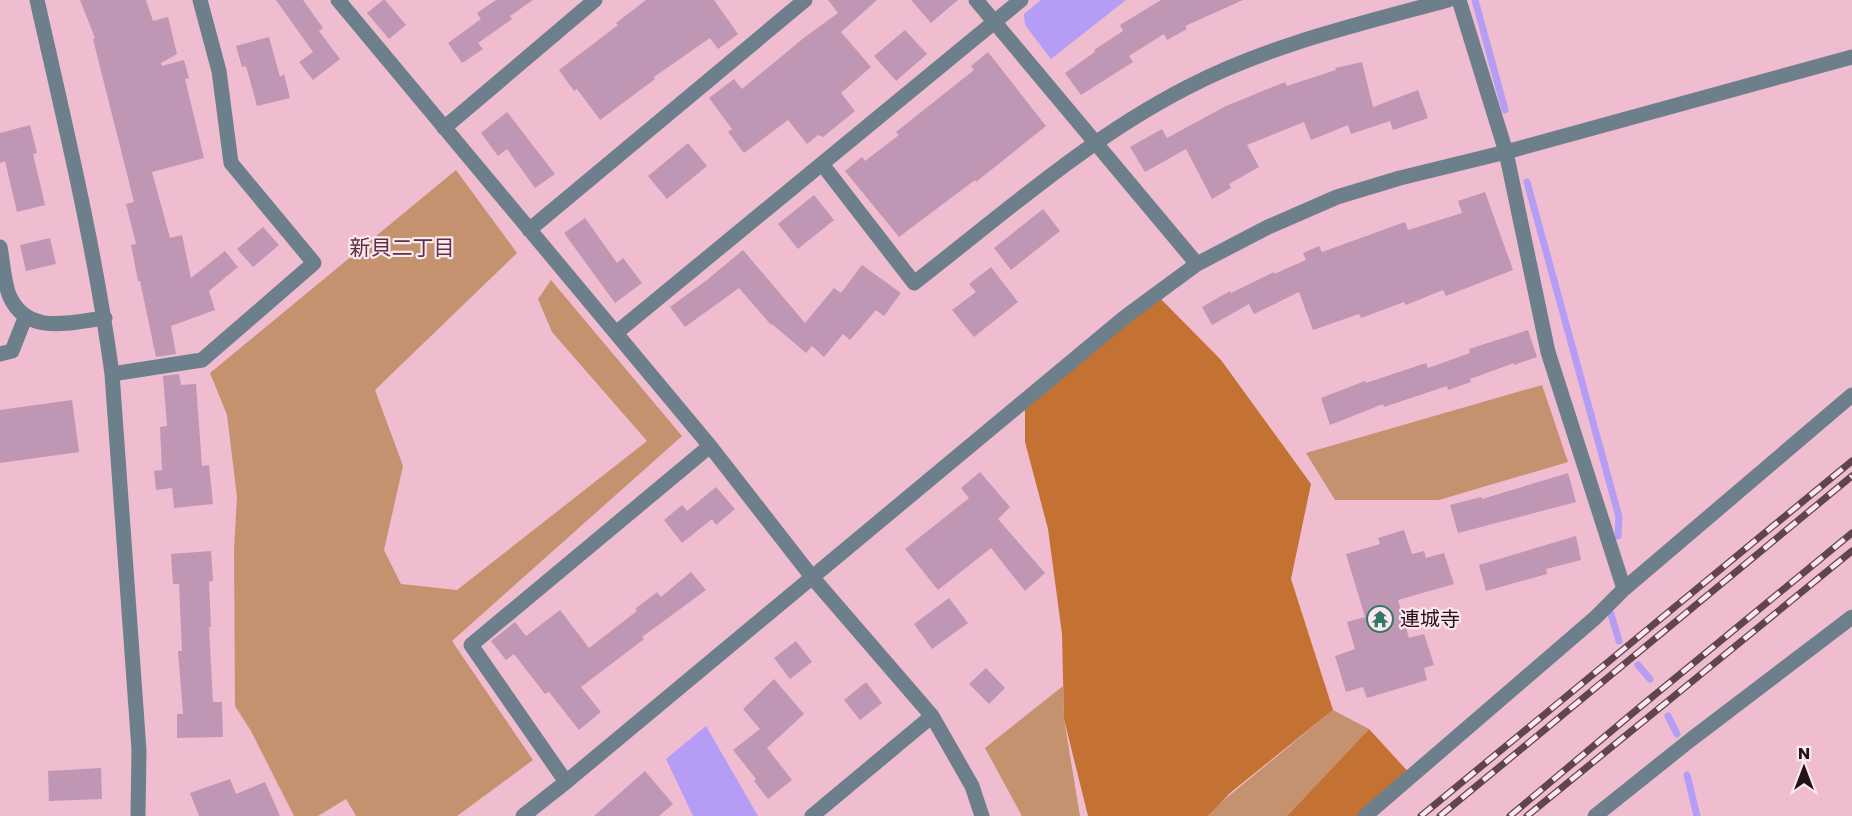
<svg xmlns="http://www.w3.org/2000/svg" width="1852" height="816" font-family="Poppins,'Noto Sans JP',sans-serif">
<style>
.green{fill:#c5926f}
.forest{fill:#c37233}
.water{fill:#b59df6}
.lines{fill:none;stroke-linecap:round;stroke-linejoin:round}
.stream{stroke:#b59df6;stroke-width:7}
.building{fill:#c096b5}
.minor{stroke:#6c7f8b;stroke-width:15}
.rail-casing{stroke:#60444e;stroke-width:7}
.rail{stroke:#fde7ee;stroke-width:4.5;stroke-dasharray:14;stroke-linecap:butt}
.labels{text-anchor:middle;stroke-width:4.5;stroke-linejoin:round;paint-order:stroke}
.poi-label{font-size:20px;fill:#241219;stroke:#fde7ee;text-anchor:start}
.neighbourhood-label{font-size:21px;fill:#5c3243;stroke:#fde7ee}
</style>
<rect width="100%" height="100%" fill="#f0bccf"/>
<path class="green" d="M456,170L517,253L375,390L403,466L384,550L401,584L457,590L647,441L552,332L538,299L551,280L682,436L452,641L533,760L457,816H356L346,799L318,816H294L251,731L235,706L234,550L237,497L227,415L210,373Z
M1542,385L1568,462L1439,500H1335L1306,453Z
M1063,686L1064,719L1080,816H1022L985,748Z
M1333,710L1369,729L1287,816H1208L1219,804Z"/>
<path class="forest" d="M1156,294L1221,360L1311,484L1291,579L1333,710L1230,793L1208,816H1088L1064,719L1062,634L1048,529L1025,442V399Z
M1369,729L1412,776L1358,816H1287Z"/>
<path class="water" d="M1041,0H1126L1051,59L1025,25L1024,14Z
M706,726L758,816H693L666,759Z"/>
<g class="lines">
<path class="stream" d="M1475,0L1505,110
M1527,182L1619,517L1618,536
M1611,614L1619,641
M1638,665L1650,679
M1668,716L1677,734
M1687,775L1697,816"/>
</g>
<path class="building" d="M80,0H146L153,21L168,17L177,54L161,63L162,66L184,60L189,78L185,79L204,158L152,172L170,238L182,235L191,278L225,251L238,267L209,291L215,310L171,326L176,354L156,357L140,281H138L131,245L136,244L126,204L134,202L93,39L95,38Z
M276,0H303L323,28L319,31L340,59L313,80L299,62L313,52Z
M383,0H385L406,25L389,39L367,13Z
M496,0H533L510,16L512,19L478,43L483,49L462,63L448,43L481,19L477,13Z
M646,0H714L738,34L718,49L710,38L654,77L655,79L600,120L577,89L574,91L559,70L618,25L616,23Z
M828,0H877L841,32L871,67L841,93L855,111L823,137L818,135L807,144L788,120L744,153L728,132L732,129L709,98L734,79L742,89L805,37L838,13Z
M911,0H958L931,23Z
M1161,0H1243L1185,26L1187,29L1167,40L1164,34L1129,56L1133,62L1081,95L1065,73L1095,52L1094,50L1123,31L1120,25Z
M905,30L927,54L896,81L874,56Z
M269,37L280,77L284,74L290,98L257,106L246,66L242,67L236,46Z
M988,52L1046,126L976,182L975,180L899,237L845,171L862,157L865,161L899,135L896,132L974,70L971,66Z
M1362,62L1373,107L1418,90L1428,118L1393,130L1390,121L1351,134L1348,125L1311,140L1304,122L1247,145L1259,167L1229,184L1231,188L1212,199L1186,149L1145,172L1130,147L1162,129L1167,138L1226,106L1285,82L1287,86L1336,70L1335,68Z
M507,112L555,174L535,188L507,149L498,156L481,133Z
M30,125L37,153L33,154L45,205L17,212L5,161L0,163V133Z
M688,143L707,166L667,199L648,176Z
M1485,192L1513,270L1446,296L1443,290L1406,305L1404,302L1361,318L1359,314L1313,330L1299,292L1254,314L1249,304L1212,325L1202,307L1230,291L1231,293L1274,272V274L1306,260L1303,253L1319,246L1322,252L1405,222L1408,230L1462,213L1458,201Z
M814,195L834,220L798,249L778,224Z
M1043,209L1060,231L1011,270L994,248Z
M585,218L617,263L623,258L642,283L615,303L564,233Z
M263,227L279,245L253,267L237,249Z
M50,238L56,264L26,271L20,245Z
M743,250L805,323L834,288L841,293L862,265L901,293L884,316L876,310L850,340L843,334L824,357L812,346L806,353L772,324L771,325L739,288L685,327L670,307L707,280Z
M991,267L1018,302L974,337L952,310L976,292L969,284Z
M1528,330L1537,357L1514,365V363L1470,379L1471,382L1448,390L1447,386L1384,407L1383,404L1330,425L1321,398L1365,381L1366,383L1426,363L1428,368L1470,353L1469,349Z
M179,374L181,385L196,384L202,466L209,465L213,504L174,508L172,488L156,490L154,471L162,470L160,427L167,426L163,376Z
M72,400L79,452L0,463V410Z
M980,472L1010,507L998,519L1045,573L1025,591L991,548L938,590L905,549L969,498L961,488Z
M1568,473L1576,502L1458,533L1450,505L1481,497L1482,499Z
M716,487L735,509L716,525L712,519L682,543L664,520L682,505L687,511Z
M1404,530L1412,554L1424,551L1426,558L1444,553L1454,584L1398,600L1409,638L1424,634L1434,665L1424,668L1427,680L1367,698L1363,687L1346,692L1335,656L1355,649L1347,622L1365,617L1346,554L1380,544L1378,538Z
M1576,536L1581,560L1546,569L1547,574L1486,591L1479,565Z
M211,551L213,581L209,582L211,627H209L213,702H222L223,737L177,738V714H183L178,651H182L179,584H173L171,554Z
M691,572L706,590L642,637L644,639L581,687L601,712L579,730L549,692L545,694L514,654L506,660L491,641L515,622L526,636L560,610L589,648L637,611L635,609L657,592L661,597Z
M949,598L968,623L932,649L914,624Z
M796,641L812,662L790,679L774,658Z
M986,668L1005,688L989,704L969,684Z
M774,679L804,714L767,748L792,780L768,799L754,781L756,779L733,750L760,729L743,709Z
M866,682L882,703L860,720L844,700Z
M101,768L102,799L49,801L48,771Z
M645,771L673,804L659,816H594Z
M230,779L236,794L265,782L280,816H199L190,793Z"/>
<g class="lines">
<path class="minor" d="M37,0C65,124 95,248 112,374L139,750L138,816
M338,0L710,446L812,577L932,716L972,786L982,816
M976,0L1197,264
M1459,0L1506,152L1548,352L1624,589
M444,128L595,0
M822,164L914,283C1002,215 1087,139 1186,88C1268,45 1360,24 1448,0
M529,230L805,0
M0,247C3,262 4,285 10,297C28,336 71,322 105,318
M616,333L1021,0
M0,354L12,351L25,318
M112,374L202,360L314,263L231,163L219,71L200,0
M566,782L471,645L710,446
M523,816L566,782L1125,317L1197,264L1268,227L1337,197L1400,178L1506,152L1852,57
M812,816L932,716
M1365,816L1595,618L1624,589L1852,395
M1595,816L1689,741L1852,617"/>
<defs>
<path id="rail" d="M1421,816L1852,461
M1440,816L1852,476
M1510,816L1640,707L1852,533
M1527,816L1852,551"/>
</defs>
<use href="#rail" class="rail-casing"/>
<use href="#rail" class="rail"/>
</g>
<defs>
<symbol id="temple-ring" viewBox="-11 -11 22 22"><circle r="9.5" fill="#fde7ee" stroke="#367868" stroke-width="1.5"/><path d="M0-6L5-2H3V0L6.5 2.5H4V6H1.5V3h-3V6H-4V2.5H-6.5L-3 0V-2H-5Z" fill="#367868"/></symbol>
</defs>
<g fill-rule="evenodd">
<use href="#temple-ring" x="1365" y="604" width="30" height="30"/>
</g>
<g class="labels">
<g class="poi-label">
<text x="1400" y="626">連城寺</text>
</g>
<g class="neighbourhood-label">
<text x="402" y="255">新貝二丁目</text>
</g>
</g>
<g transform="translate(1804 768)" stroke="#fde7ee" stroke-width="4.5" paint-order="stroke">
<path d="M0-4.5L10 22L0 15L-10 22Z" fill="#241219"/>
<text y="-9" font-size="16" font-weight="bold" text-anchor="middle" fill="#241219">N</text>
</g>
</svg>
